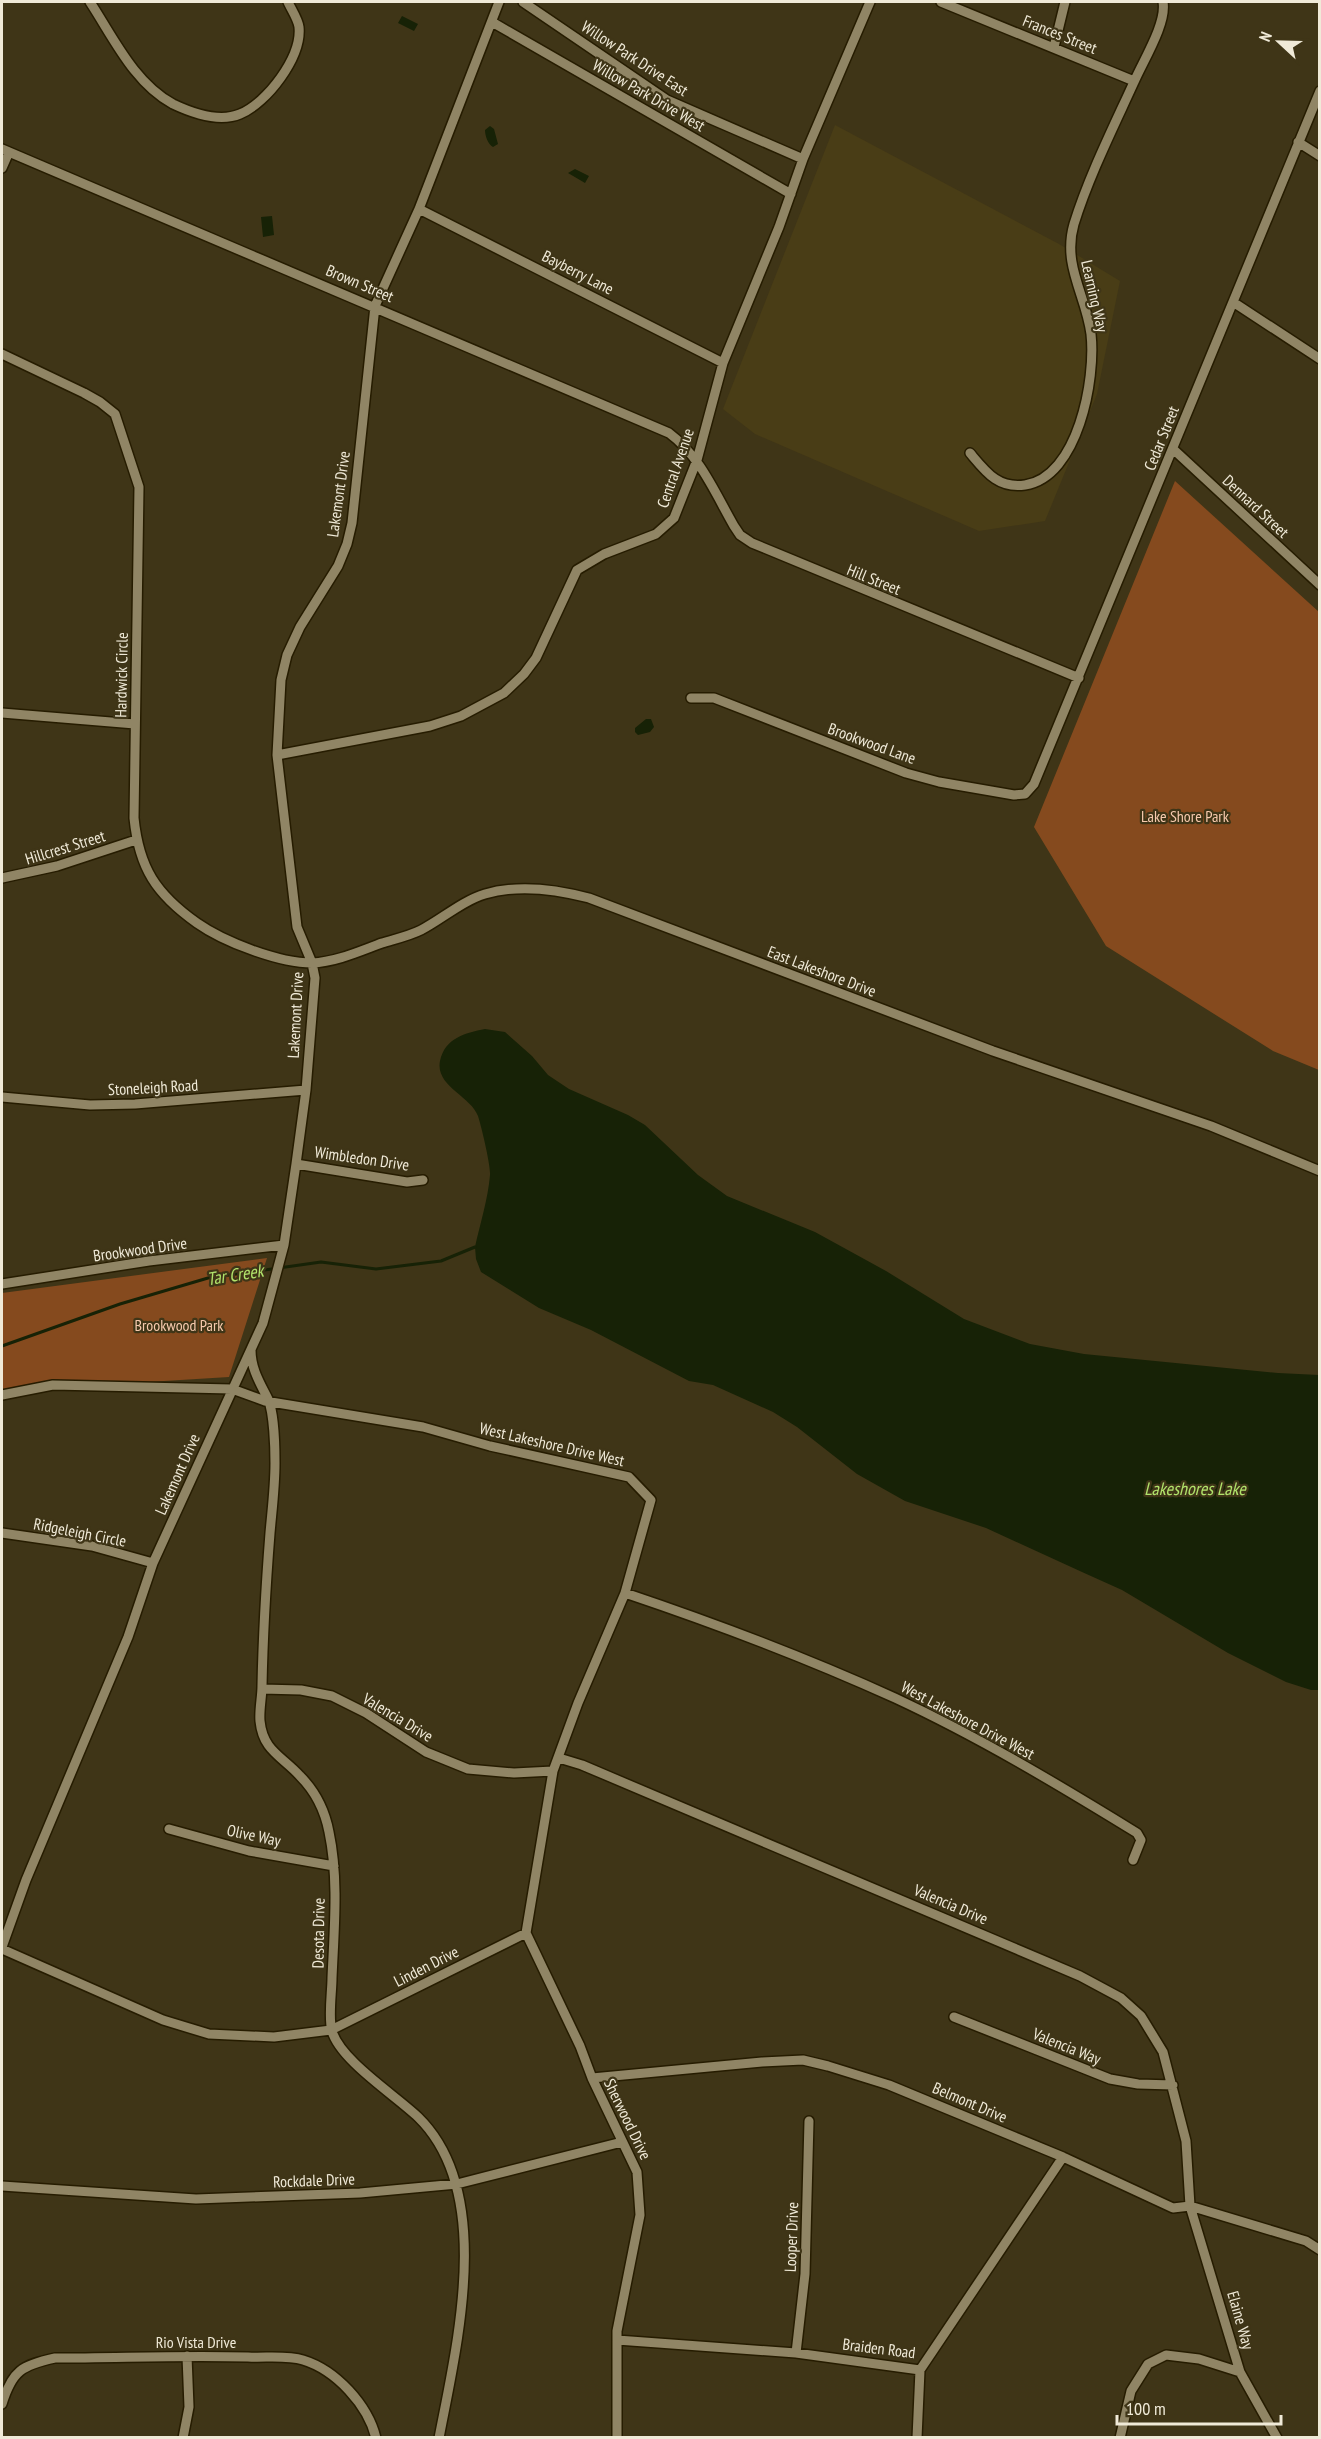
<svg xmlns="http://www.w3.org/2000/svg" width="1321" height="2439" font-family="'PT Sans Narrow',sans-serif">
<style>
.built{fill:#493d16}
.green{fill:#854a1e}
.water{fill:#172206}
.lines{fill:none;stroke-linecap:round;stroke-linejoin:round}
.stream{stroke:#172206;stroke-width:3}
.street-casing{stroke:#261c00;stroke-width:12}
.street{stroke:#908565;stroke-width:9}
.labels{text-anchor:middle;stroke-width:4.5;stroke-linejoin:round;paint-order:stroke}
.street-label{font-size:16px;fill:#f0ead8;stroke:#3f3517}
.park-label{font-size:16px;fill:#f7caae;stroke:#3f3517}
.water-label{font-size:18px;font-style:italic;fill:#b1e26b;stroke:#3f3517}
</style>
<rect width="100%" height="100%" fill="#3f3517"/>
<path class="built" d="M835,125L1059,244L1120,281L1097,394L1045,521L979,531L755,434L723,409Z"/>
<path class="green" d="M1175,481L1319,612V1070L1273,1051L1106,946L1034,827Z
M267,1258L229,1377L2,1391V1293Z"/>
<path class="water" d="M402,16L418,24L414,31L398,23Z
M490,126L494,129L498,144L493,147C488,144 485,136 485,130Z
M575,169L589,176L585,183L568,173Z
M272,216L274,235L263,237L261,217Z
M646,719H651L654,727L650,732L638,735L635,732V728Z
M485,1029L505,1032L532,1056L548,1075L569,1089L628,1115L645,1125L698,1175L727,1196L815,1232L886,1271L964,1319L1030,1344L1084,1354L1278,1373L1319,1375V1690H1311L1286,1682L1228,1653L1122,1590L1082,1572L986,1528L905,1501L857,1474L797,1427L773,1412L713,1385L689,1381L591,1330L539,1308L481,1272L476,1259L475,1247C480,1224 488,1199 490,1175C491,1166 481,1125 478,1116C471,1096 435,1086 440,1061C445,1038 465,1033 485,1029Z"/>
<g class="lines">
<path class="stream" d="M2,1346L120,1304L208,1278L321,1262L376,1269L441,1261L475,1247"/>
<defs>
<path id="street" d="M90,2C113,37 134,83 173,104C192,113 219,123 240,114C267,103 302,57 299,27C298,19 291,9 288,2
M523,2L667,100L803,159
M941,2L1134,81
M492,22L791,194
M1054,47L1065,2
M1298,142L1320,156
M2,149L669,433C700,456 715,493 734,526L740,535L752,543L1079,678
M2,168L9,152
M419,209L723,363
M1233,302L1320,359
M2,354L84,393L100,402L115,414L139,487L134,818C139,868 156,894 197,923C224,942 279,963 312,963C336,962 360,951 382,943C395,939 409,936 421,930C442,919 462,901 485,894C519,884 555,889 589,898L993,1051L1211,1126L1320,1171
M1173,449L1320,585
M970,453C986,472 998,489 1025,485C1078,477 1096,379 1091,334C1086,295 1062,265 1074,224C1089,176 1113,128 1134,82C1143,61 1167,23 1163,2
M691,698H714L906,773L939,782L1014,795L1025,794L1034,784L1320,91
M2,713L135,724
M277,755L430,726L461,716L504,693L524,674L536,658L577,570L604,554L656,534L674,518L697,460L723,363L779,227L803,159L870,2
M2,878L57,866L136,840
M2,1097L90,1105L135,1104L306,1090
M296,1164L407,1182L423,1180
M2,1284L149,1261L284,1245
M251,1350C251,1369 260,1383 268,1399C274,1413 275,1448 275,1463C275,1487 272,1510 270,1533C266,1584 263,1635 262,1686C262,1697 259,1710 260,1721C263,1751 282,1756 300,1776C315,1791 325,1811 329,1832C339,1879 334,1930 332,1978C332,1992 328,2018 332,2031C340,2060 395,2095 418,2117C495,2192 457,2344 439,2438
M2,1395L53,1385L232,1389L265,1401L423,1427L490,1446L629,1477L651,1500L625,1593L578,1703L553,1771L526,1933L331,2030L274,2037L209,2034L163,2020L2,1949
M2,1533L92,1546L153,1563
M625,1593C717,1624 807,1658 895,1698C979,1737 1059,1785 1137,1833L1141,1840L1133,1860
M262,1689L301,1690L332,1696L366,1713L426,1752L468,1769L514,1773L553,1771
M559,1758L582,1765L1080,1976L1121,1998L1141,2016L1163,2052L1186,2141L1190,2206L1240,2372L1277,2438
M169,1829L249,1851L334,1866
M526,1933L580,2046L592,2078L637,2172L640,2215L617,2331V2438
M2,1947L26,1880L128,1637L153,1563L263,1323L284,1245L296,1164L306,1090L315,978L312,963L297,927L277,755L281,680L287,655L300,627L338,566L347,544L352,523L375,306L419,209L499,2
M954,2017L1110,2079L1138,2084L1173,2085
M592,2078L762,2062L803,2060L828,2066L889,2085L1063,2157L1173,2208L1190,2206L1306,2241L1320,2250
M2,2186L196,2199L360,2193L457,2184L622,2142
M617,2340L796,2353L920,2370L1063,2157
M796,2353L805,2274L809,2121
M2,2404C12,2371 22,2365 55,2358C119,2358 184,2355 248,2357C265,2358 287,2355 303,2360C336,2370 368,2405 376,2438
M183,2438L189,2407L187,2356
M917,2438L920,2370
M1120,2438L1131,2391L1148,2364L1166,2355L1199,2359L1240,2372"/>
</defs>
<use href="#street" class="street-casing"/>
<use href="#street" class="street"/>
</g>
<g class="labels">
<g class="street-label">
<text transform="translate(1060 34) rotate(22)" y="6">Frances Street</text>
<text transform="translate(635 58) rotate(33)" y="6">Willow Park Drive East</text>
<text transform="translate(649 95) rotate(30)" y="6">Willow Park Drive West</text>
<text transform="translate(578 272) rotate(27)" y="6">Bayberry Lane</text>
<text transform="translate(360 283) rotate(23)" y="6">Brown Street</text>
<text transform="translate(1095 296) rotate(77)" y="6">Learning Way</text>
<text transform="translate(1161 438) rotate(-68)" y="6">Cedar Street</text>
<text transform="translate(675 468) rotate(-71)" y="6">Central Avenue</text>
<text transform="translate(338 494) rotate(-82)" y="6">Lakemont Drive</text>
<text transform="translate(1256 506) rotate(43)" y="6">Dennard Street</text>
<text transform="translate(874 579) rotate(22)" y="6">Hill Street</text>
<text transform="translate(121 675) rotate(-89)" y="6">Hardwick Circle</text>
<text transform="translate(872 743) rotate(20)" y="6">Brookwood Lane</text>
<text transform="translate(65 847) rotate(-17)" y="6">Hillcrest Street</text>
<text transform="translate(822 971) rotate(21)" y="6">East Lakeshore Drive</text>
<text transform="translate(295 1015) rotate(-87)" y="6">Lakemont Drive</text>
<text transform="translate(153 1087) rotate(-3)" y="6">Stoneleigh Road</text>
<text transform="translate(362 1158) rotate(8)" y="6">Wimbledon Drive</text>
<text transform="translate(140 1249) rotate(-8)" y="6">Brookwood Drive</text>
<text transform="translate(552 1444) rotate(13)" y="6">West Lakeshore Drive West</text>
<text transform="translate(177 1474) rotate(-66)" y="6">Lakemont Drive</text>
<text transform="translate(80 1532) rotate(11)" y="6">Ridgeleigh Circle</text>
<text transform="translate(398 1717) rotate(31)" y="6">Valencia Drive</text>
<text transform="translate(968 1720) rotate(28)" y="6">West Lakeshore Drive West</text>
<text transform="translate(254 1835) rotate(12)" y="6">Olive Way</text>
<text transform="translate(951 1904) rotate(23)" y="6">Valencia Drive</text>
<text transform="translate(318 1933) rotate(-89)" y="6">Desota Drive</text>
<text transform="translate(426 1966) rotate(-27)" y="6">Linden Drive</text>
<text transform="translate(1067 2046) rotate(22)" y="6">Valencia Way</text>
<text transform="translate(970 2102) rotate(23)" y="6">Belmont Drive</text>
<text transform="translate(628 2119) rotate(64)" y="6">Sherwood Drive</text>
<text transform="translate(314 2180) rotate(-2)" y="6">Rockdale Drive</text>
<text transform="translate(791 2237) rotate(-88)" y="6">Looper Drive</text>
<text transform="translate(1241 2320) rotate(74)" y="6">Elaine Way</text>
<text x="196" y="2348">Rio Vista Drive</text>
<text transform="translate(879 2348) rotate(7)" y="6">Braiden Road</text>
</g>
<g class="park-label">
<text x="1185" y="822">Lake Shore Park</text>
<text x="179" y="1331">Brookwood Park</text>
</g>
<g class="water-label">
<text transform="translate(235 1275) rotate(-9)" y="6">Tar Creek</text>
<text x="1195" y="1495">Lakeshores Lake</text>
</g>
</g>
<rect width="1321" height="2439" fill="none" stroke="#f0ead8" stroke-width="6"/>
<g transform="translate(1279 42) rotate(292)" stroke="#3f3517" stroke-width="4.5" paint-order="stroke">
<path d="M0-4.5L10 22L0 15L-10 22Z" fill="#f0ead8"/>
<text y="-9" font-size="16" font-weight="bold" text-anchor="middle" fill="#f0ead8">N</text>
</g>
<path d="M1117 2415v9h164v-9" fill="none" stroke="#f0ead8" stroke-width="3"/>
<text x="1126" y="2415" font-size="18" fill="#f0ead8" stroke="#3f3517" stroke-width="4.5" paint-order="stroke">100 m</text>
</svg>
